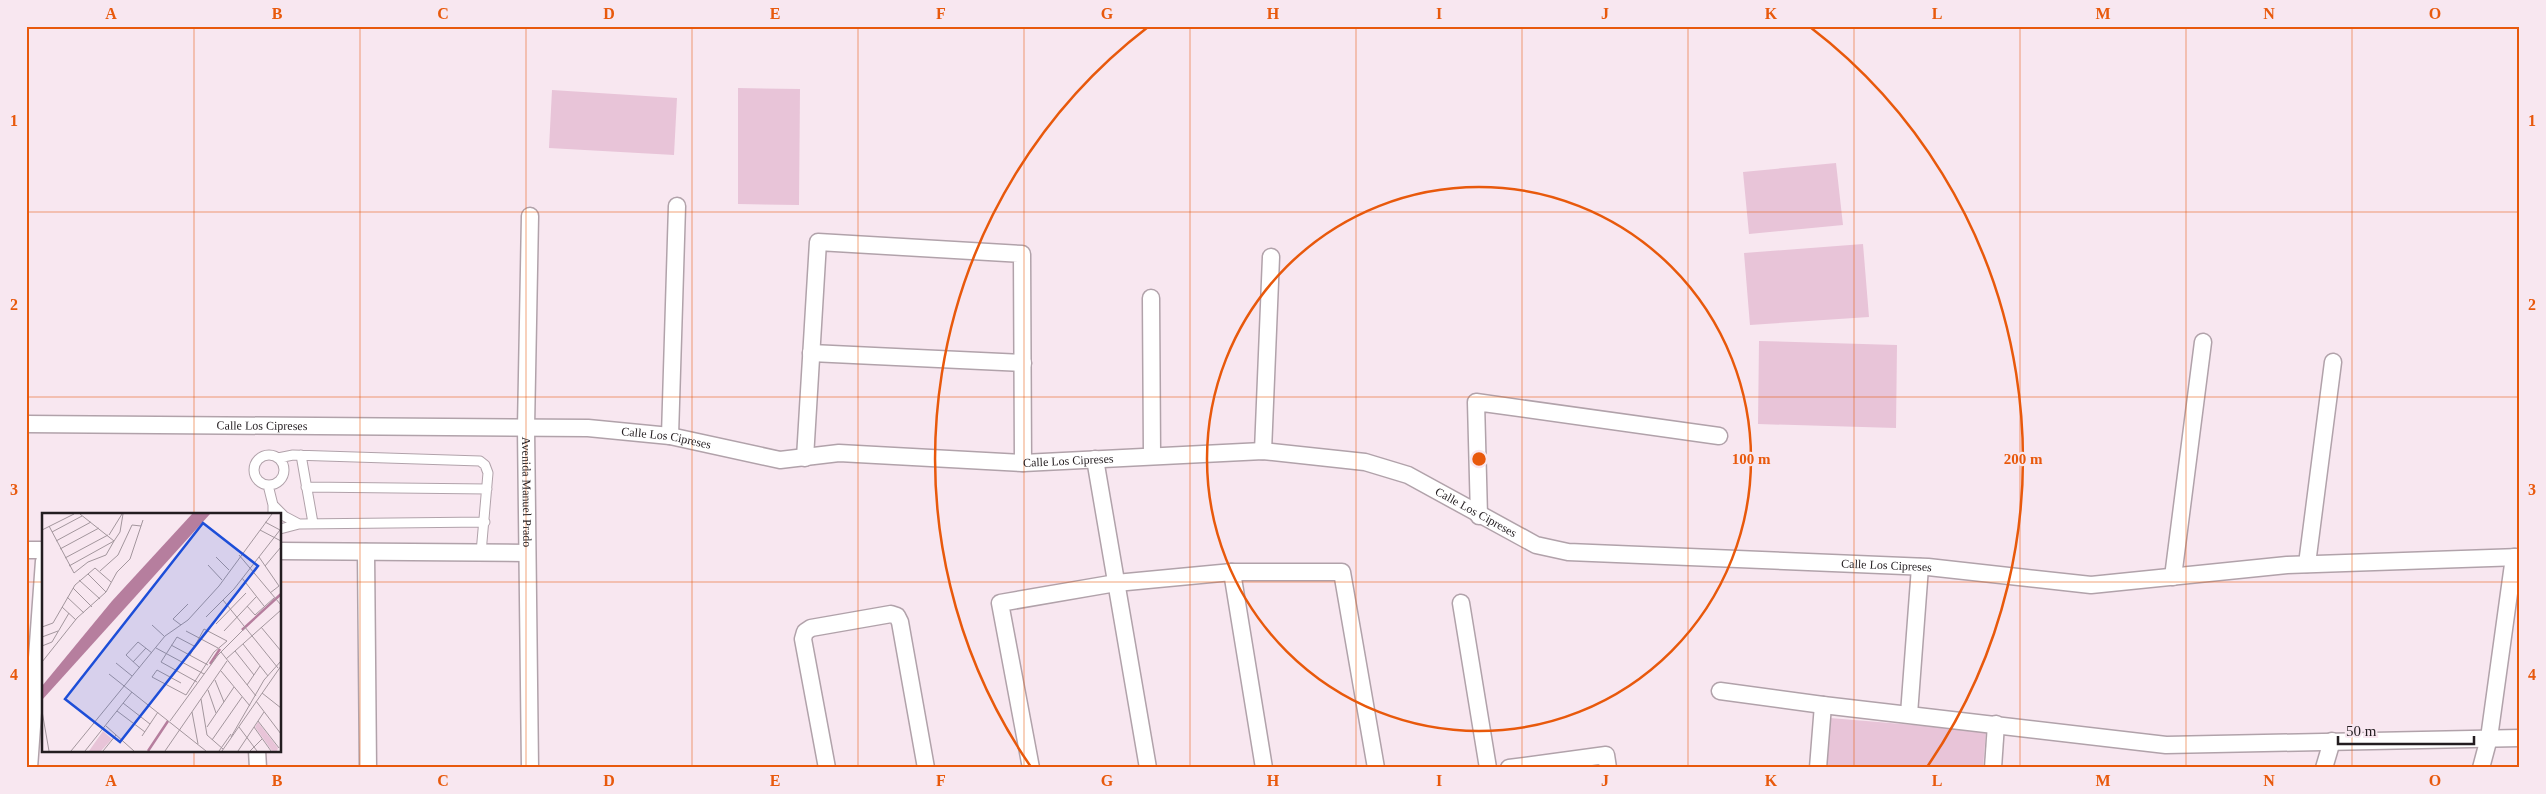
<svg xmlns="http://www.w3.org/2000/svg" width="2546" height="794" font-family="'Times New Roman',serif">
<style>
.green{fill:#e8c4d8}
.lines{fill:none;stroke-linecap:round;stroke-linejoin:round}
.lane-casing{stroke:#b1a2aa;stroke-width:11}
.street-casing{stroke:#b1a2aa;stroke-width:19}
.lane{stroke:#fff;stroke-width:9}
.street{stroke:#fff;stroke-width:16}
.grid{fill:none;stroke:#e8590c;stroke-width:1;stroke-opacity:0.55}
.ring{fill:none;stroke:#e8590c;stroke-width:2.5}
.labels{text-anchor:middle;stroke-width:4.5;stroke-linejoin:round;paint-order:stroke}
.street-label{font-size:12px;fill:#231d20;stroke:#f8e7f0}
.inset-river{fill:none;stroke:#b67e9e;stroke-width:2.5}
.inset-road{fill:none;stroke:#a3969d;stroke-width:1}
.view{fill:#1d4ed8;fill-opacity:0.15;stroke:#1d4ed8;stroke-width:2.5}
.inset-edge{fill:none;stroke:#231d20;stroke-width:2.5}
.centre{fill:#e8590c;stroke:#f8e7f0;stroke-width:2.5}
.ring-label{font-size:15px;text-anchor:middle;font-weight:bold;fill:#e8590c;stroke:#f8e7f0;stroke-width:4.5;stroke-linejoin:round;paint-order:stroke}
.neatline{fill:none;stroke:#e8590c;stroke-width:2}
.grid-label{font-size:16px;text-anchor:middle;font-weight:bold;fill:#e8590c}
</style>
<rect width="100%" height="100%" fill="#f8e7f0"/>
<path class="green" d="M738,88L800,89L799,205L738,204Z
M552,90L677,98L674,155L549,148Z
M1836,163L1843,225L1749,234L1743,172Z
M1863,244L1869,317L1750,325L1744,253Z
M1759,341L1897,345L1896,428L1758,424Z
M1830,718L1986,731L1983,768H1826Z"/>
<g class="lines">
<defs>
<path id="lane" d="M254 470a15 15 0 1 1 30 0a15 15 0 1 1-30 0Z
M301,455L313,523
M278,458L293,455L480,461L485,465L488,473L481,553
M268,485L273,505V514
M306,487L487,489
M273,505L284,516L299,524
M280,529L299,524L485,522"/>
<g id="street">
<path id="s1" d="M530,216L526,428L530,768"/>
<path d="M1151,298L1152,455"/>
<path d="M811,353L1023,363"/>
<path id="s2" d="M26,424L588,428L670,436L780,460L839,453L1023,463L1263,451L1365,462L1408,475L1536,545L1568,552L1928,567L2091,585L2287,565L2520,557"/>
<path d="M670,436L677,206"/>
<path d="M1263,451L1271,257"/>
<path d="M805,458L818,242L1022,254L1023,463"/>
<path d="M1095,459L1148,768"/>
<path d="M1479,516L1476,402L1719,436"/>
<path d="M26,550H44"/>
<path d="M280,551L527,553"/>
<path d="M366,552L368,768"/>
<path d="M2307,564L2333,362"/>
<path d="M1232,572L1264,768"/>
<path d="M2173,577L2203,342"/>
<path d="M1461,603L1488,768"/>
<path d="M1720,691L1823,705L2166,745L2520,738"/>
<path d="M1909,714L1920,567"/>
<path d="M257,750L258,768"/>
<path d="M29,768L44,561"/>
<path d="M827,768L803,639L805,632L811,628L891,614L897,616L900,622L926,768"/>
<path d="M1031,768L1000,603L1116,583L1232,572H1342L1376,768"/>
<path d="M1509,768L1606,755L1608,768"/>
<path d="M1818,768L1823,705"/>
<path d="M1993,768L1996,724"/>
<path d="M2324,768L2332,741"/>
<path d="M2481,768L2489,738L2514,557"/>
</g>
</defs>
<use href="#lane" class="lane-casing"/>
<use href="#street" class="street-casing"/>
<use href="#lane" class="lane"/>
<use href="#street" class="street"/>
</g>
<path class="grid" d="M194,26V514M360,26V768M526,26V768M692,26V768M858,26V768M1024,26V768M1190,26V768M1356,26V768M1522,26V768M1688,26V768M1854,26V768M2020,26V768M2186,26V768M2352,26V768M26,212H2520M26,397H2520M26,582H44M280,582H2520M194,750V768"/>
<g class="ring">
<circle cx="1479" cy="459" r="272"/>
<path d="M1031 767A544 544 0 0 1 1148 27M1810 27A544 544 0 0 1 1927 767"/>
</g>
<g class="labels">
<g class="street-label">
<text dy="4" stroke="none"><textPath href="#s2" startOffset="236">Calle Los Cipreses</textPath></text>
<text dy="4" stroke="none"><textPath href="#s2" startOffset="641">Calle Los Cipreses</textPath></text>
<text dy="4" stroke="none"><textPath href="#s2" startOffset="1046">Calle Los Cipreses</textPath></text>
<text dy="4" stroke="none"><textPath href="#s1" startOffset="276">Avenida Manuel Prado</textPath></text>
<text dy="4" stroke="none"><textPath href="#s2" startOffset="1466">Calle Los Cipreses</textPath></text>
<text dy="4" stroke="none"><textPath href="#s2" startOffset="1886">Calle Los Cipreses</textPath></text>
</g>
</g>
<g transform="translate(42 513)">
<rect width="239" height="239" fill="#f8e7f0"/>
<path d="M216,209L236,235L235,238H230L213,214ZM61,218L70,226L59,238H47Z" fill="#e8c4d8"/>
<path d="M150,1H168L0,187V173L70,88Z" fill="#b67e9e"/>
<path class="inset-river" d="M200,117L239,81M168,151L178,136M106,238L126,208"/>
<path class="inset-road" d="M223,9L238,17M7,13L32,60L46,49L64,42L72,28L38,1M0,17L32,1M218,17L239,28M10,19L40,3M67,22L80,1M14,28L49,9M18,36L57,15M197,42L239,92M174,44L187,57M217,44L237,73L228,80M23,45L66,22M166,52L180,67M27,53L72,28L78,19L81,1M223,53L239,34M58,58L76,42L90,12L99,13M46,61L64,79M200,65L222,93M37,67L58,86M31,75L50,94M25,84L42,100M181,87L236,155M205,93L213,102L232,85M20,94L34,107M164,104L192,76L238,17M174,111L204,80M110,112L122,123M139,112L131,106L146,91M0,114L11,110L33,72L53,55L69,69M219,114L239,138M144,118L176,135M182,118L214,84M0,124L16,118M201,131L226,163M129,132L166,152M0,133L10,129L27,100M152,133L135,124L119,149L155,169M114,135L162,161M193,138L212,162M179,139L214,183M184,146L239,97M0,149L35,105L64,79L75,59L88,46L101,7M91,149L104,135M74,150L90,163M98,155L84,142L96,129L110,140M179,158L208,193M67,161L164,238M173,167L182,189M139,170L115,157L110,164L144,182M205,172L218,153M166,177L174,200M220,180L239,195M144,182L172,139L185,128L162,116L148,142M159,186L165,222L181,236M214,188L239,221M81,190L108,211M0,198L7,238M75,198L103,219M150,199L156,231M128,208L176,142L204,114M216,208L237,235M64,213L92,238M165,214L192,174M197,214L215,238M212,214L229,238M100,223L116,199M189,224L222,167L239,148M170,227L200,184M29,238L123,123L146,107L177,73L230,1M43,238L90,179M61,238L74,222M123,238L185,148M177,238L189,221M180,238L239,153M196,238L222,199M208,238L220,226"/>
<path class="view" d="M161,10L216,53L78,229L23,186Z"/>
<rect width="239" height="239" class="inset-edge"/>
</g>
<circle cx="1479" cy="459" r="8" class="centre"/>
<g class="ring-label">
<text x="1751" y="464">100 m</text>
<text x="2023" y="464">200 m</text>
</g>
<rect width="2546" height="794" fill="none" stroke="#f8e7f0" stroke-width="55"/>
<path d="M2338 736v8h136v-8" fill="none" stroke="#231d20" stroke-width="2.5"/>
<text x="2346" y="736" font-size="15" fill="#231d20" stroke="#f8e7f0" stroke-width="4" paint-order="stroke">50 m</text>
<rect x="28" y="28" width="2490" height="738" class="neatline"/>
<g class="grid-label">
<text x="111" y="19">A</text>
<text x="277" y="19">B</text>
<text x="443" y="19">C</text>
<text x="609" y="19">D</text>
<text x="775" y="19">E</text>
<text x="941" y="19">F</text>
<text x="1107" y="19">G</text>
<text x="1273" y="19">H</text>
<text x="1439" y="19">I</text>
<text x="1605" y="19">J</text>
<text x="1771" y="19">K</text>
<text x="1937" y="19">L</text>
<text x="2103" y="19">M</text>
<text x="2269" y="19">N</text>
<text x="2435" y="19">O</text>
<text x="14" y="126">1</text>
<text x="2532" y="126">1</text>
<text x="14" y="310">2</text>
<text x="2532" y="310">2</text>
<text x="14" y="495">3</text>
<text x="2532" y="495">3</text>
<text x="14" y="680">4</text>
<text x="2532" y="680">4</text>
<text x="111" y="786">A</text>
<text x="277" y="786">B</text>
<text x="443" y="786">C</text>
<text x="609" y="786">D</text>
<text x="775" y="786">E</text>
<text x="941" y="786">F</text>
<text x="1107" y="786">G</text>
<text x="1273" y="786">H</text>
<text x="1439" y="786">I</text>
<text x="1605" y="786">J</text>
<text x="1771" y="786">K</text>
<text x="1937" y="786">L</text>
<text x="2103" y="786">M</text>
<text x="2269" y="786">N</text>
<text x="2435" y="786">O</text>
</g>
</svg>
